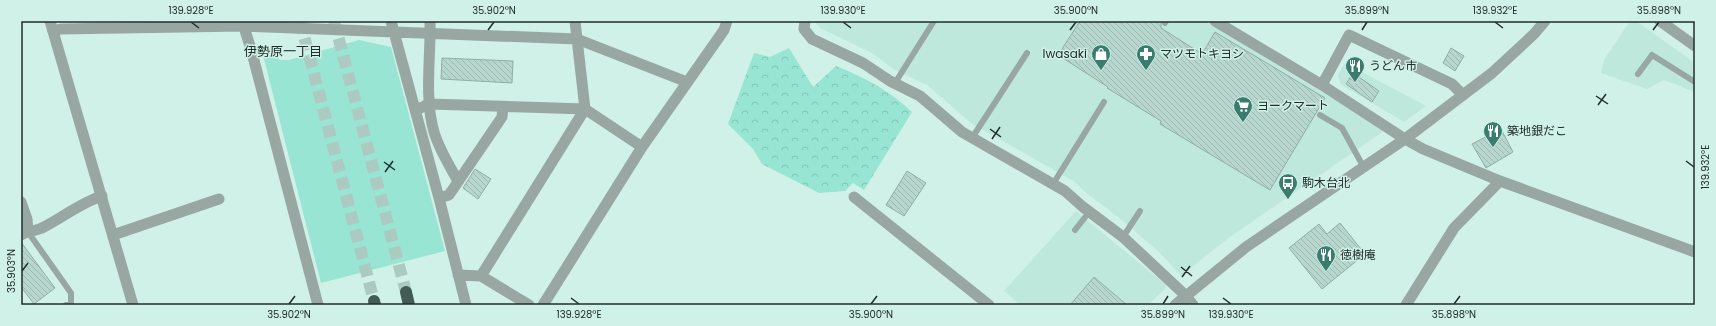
<svg xmlns="http://www.w3.org/2000/svg" width="1716" height="326" font-family="Poppins,'Noto Sans JP',sans-serif">
<style>
.built{fill:#bee8dc}
.green{fill:#97e5d2}
.forest{fill:url(#forest-crowns)}
.building{fill:url(#building-back-hatch);stroke:#8faea6}
.lines{fill:none;stroke-linecap:round;stroke-linejoin:round}
.motorway-tunnel{stroke:#adcac2;stroke-width:12;stroke-dasharray:12 6;stroke-linecap:butt}
.service{stroke:#99a7a3;stroke-width:6}
.minor{stroke:#99a7a3;stroke-width:11}
.tertiary{stroke:#99a7a3;stroke-width:11}
.motorway{stroke:#405c55;stroke-width:12}
.ticks{fill:none;stroke:#212e2a;stroke-width:1.5}
.labels{text-anchor:middle;stroke-width:3;stroke-linejoin:round;paint-order:stroke}
.poi-label{font-size:12px;fill:#212e2a;stroke:#d0f1e8;text-anchor:start}
.neighbourhood-label{font-size:13px;fill:#212e2a;stroke:#d0f1e8}
.neatline{fill:none;stroke:#212e2a;stroke-width:1.5}
.ticks-label{font-size:10px;text-anchor:middle;fill:#212e2a}
</style>
<defs>
<pattern id="forest-crowns" width="20" height="18" patternUnits="userSpaceOnUse"><rect width="20" height="18" fill="#97e5d2"/><path d="M2 6a3 3 0 1 1 6 0M12 15a3 3 0 1 1 6 0" fill="none" stroke="#82c5b4"/></pattern>
<pattern id="building-back-hatch" width="6" height="6" patternUnits="userSpaceOnUse"><rect width="6" height="6" fill="#b7d7ce"/><path d="M-1 5l2 2M0 0l6 6M5-1l2 2" fill="none" stroke="#9db9b1"/></pattern>
</defs>
<rect width="100%" height="100%" fill="#d0f1e8"/>
<path class="built" d="M814,21H1205L1383,129L1381,133L1227,239L1181,276L1160,253L1123,221L1084,191L1075,182L971,123L927,85L895,70L872,53L820,28Z
M1630,21H1636L1695,63V92L1664,80L1647,89L1601,73L1604,60Z
M1345,63L1426,106L1404,122L1340,84L1338,75Z
M1076,211L1165,284L1166,288L1148,305H1020L1004,291Z"/>
<path class="green" d="M359,40L391,47L445,251L321,283L262,51L278,50L279,60H289Z"/>
<path class="forest" d="M789,48L813,87L836,66C864,77 890,91 912,112L864,190L853,183L845,191L819,193L762,164L753,149L728,124L754,53L770,57Z"/>
<path class="building" d="M1080,21H1161V28L1202,54L1215,32L1325,98L1270,190L1160,124L1161,121L1107,88L1108,87L1058,55Z
M1451,48L1464,56L1455,71L1443,63Z
M442,58L513,61L512,83L441,79Z
M1353,73L1379,91L1372,102L1346,84Z
M1501,129L1513,152L1486,168L1472,144Z
M475,169L491,179L478,199L463,188Z
M907,171L926,183L904,216L886,205Z
M1340,223L1365,254L1322,289L1289,248L1319,224L1327,234Z
M21,242L55,288L34,304L21,287Z
M1094,277L1127,305H1070Z"/>
<g class="lines">
<path class="motorway-tunnel" d="M300,21L374,301
M334,21L406,292"/>
<path class="service" d="M1165,23L1166,21
M1638,74L1652,55L1695,82
M895,83L934,21
M1320,115L1342,128L1363,166
M972,138L1027,53
M1053,184L1104,102
M1075,230L1090,211
M28,232L71,293V303L66,305
M1123,237L1140,211"/>
<path class="minor" d="M242,21L251,49L318,305
M391,21L439,198L466,305
M430,21C431,56 424,98 434,132C439,149 449,165 458,181
M805,21L804,29L812,39L863,63L890,81L920,96L962,132L1065,191L1083,207L1123,237L1185,295
M1215,21L1322,85L1405,139L1423,149L1500,181L1695,252
M53,31L61,29L243,26L577,39L687,82
M1322,85L1349,35L1452,84L1463,95
M416,110L429,104L585,109L642,147
M854,197L989,305
M439,198L449,195L502,117L503,107
M21,202L27,219L28,232
M21,235C28,231 35,231 42,228C62,218 80,203 102,196
M113,235L219,199
M458,275L481,276L529,305
M481,276L585,109L575,21
M543,305L642,147L724,30L727,21
M1406,305L1454,228L1500,181"/>
<path class="tertiary" d="M50,21L133,305
M1660,21L1695,46
M1185,295L1193,305
M1175,305L1246,247L1405,139L1492,73L1534,34L1545,21"/>
<path class="motorway" d="M406,292L409,305
M374,301L375,305"/>
</g>
<path class="ticks" d="M191,22L199,28M843,22L851,28M1495,22L1503,28M488,30L494,22M1070,30L1076,22M1362,30L1367,22M1653,30L1659,22M1596,96L1608,104M1598,105L1606,94M990,129L1001,137M992,139L1000,127M1686,161L1694,167M384,162L395,170M385,172L393,161M1181,267L1192,276M22,271L28,263M1182,277L1190,266M571,298L579,304M1223,298L1231,304M289,304L295,296M871,304L877,296M1163,304L1168,296M1454,304L1460,296"/>
<defs>
<symbol id="shop-pin" viewBox="-11 -11 22 30"><path d="M0 17L-7.5 6A9.5 9.5 0 1 1 7.5 6Z" fill="#3a7c6e" stroke="#d0f1e8"/><path d="M-5-2.5h2.3a2.7 3.5 0 0 1 5.4 0H5L5.5 6h-11ZM-1.5-2.5h3a1.5 2.3 0 0 0-3 0Z" fill="#fff"/></symbol>
<symbol id="pharmacy-pin" viewBox="-11 -11 22 30"><path d="M0 17L-7.5 6A9.5 9.5 0 1 1 7.5 6Z" fill="#3a7c6e" stroke="#d0f1e8"/><path d="M-2-6h4v4h4v4h-4v4h-4v-4h-4v-4h4Z" fill="#fff"/></symbol>
<symbol id="restaurant-pin" viewBox="-11 -11 22 30"><path d="M0 17L-7.5 6A9.5 9.5 0 1 1 7.5 6Z" fill="#3a7c6e" stroke="#d0f1e8"/><path d="M-5-6h1v4h1v-4h1v4h1v-4h1v5L-1.5 .5V6h-2V.5L-5-1ZM5-6V6H3V1.5H1.5Q1.5-4 5-6Z" fill="#fff"/></symbol>
<symbol id="supermarket-pin" viewBox="-11 -11 22 30"><path d="M0 17L-7.5 6A9.5 9.5 0 1 1 7.5 6Z" fill="#3a7c6e" stroke="#d0f1e8"/><path d="M-6-5.5h2.5l.6 2H6L4.5 2H-2.5L-4.4-4H-6ZM-1.5 3.2a1.3 1.3 0 1 0 .1 0ZM3 3.2a1.3 1.3 0 1 0 .1 0Z" fill="#fff"/></symbol>
<symbol id="bus-pin" viewBox="-11 -11 22 30"><path d="M0 17L-7.5 6A9.5 9.5 0 1 1 7.5 6Z" fill="#3a7c6e" stroke="#d0f1e8"/><path d="M-5-6H5V4H4V6H2V4H-2V6H-4V4H-5ZM-3.5-4V0h7V-4ZM-3.5 1.2v1.5H-2V1.2ZM2 1.2v1.5H3.5V1.2Z" fill="#fff"/></symbol>
</defs>
<g fill-rule="evenodd">
<use href="#shop-pin" x="1090" y="43" width="22" height="30"/>
<use href="#pharmacy-pin" x="1135" y="43" width="22" height="30"/>
<use href="#restaurant-pin" x="1344" y="55" width="22" height="30"/>
<use href="#supermarket-pin" x="1232" y="95" width="22" height="30"/>
<use href="#restaurant-pin" x="1482" y="120" width="22" height="30"/>
<use href="#bus-pin" x="1277" y="172" width="22" height="30"/>
<use href="#restaurant-pin" x="1315" y="244" width="22" height="30"/>
</g>
<g class="labels">
<g class="poi-label">
<text x="1087" y="58" text-anchor="end">Iwasaki</text>
<text x="1160" y="58">マツモトキヨシ</text>
<text x="1369" y="70">うどん市</text>
<text x="1257" y="110">ヨークマート</text>
<text x="1507" y="135">築地銀だこ</text>
<text x="1302" y="187">駒木台北</text>
<text x="1340" y="259">徳樹庵</text>
</g>
<g class="neighbourhood-label">
<text x="283" y="56">伊勢原一丁目</text>
</g>
</g>
<rect width="1716" height="326" fill="none" stroke="#d0f1e8" stroke-width="44"/>
<rect x="22" y="22" width="1672" height="282" class="neatline"/>
<g class="ticks-label">
<text x="191" y="14">139.928°E</text>
<text x="494" y="14">35.902°N</text>
<text x="843" y="14">139.930°E</text>
<text x="1076" y="14">35.900°N</text>
<text x="1367" y="14">35.899°N</text>
<text x="1495" y="14">139.932°E</text>
<text x="1659" y="14">35.898°N</text>
<text transform="translate(1705 167) rotate(-90)" y="4">139.932°E</text>
<text transform="translate(11 271) rotate(-90)" y="4">35.903°N</text>
<text x="289" y="318">35.902°N</text>
<text x="579" y="318">139.928°E</text>
<text x="871" y="318">35.900°N</text>
<text x="1163" y="318">35.899°N</text>
<text x="1231" y="318">139.930°E</text>
<text x="1454" y="318">35.898°N</text>
</g>
</svg>
